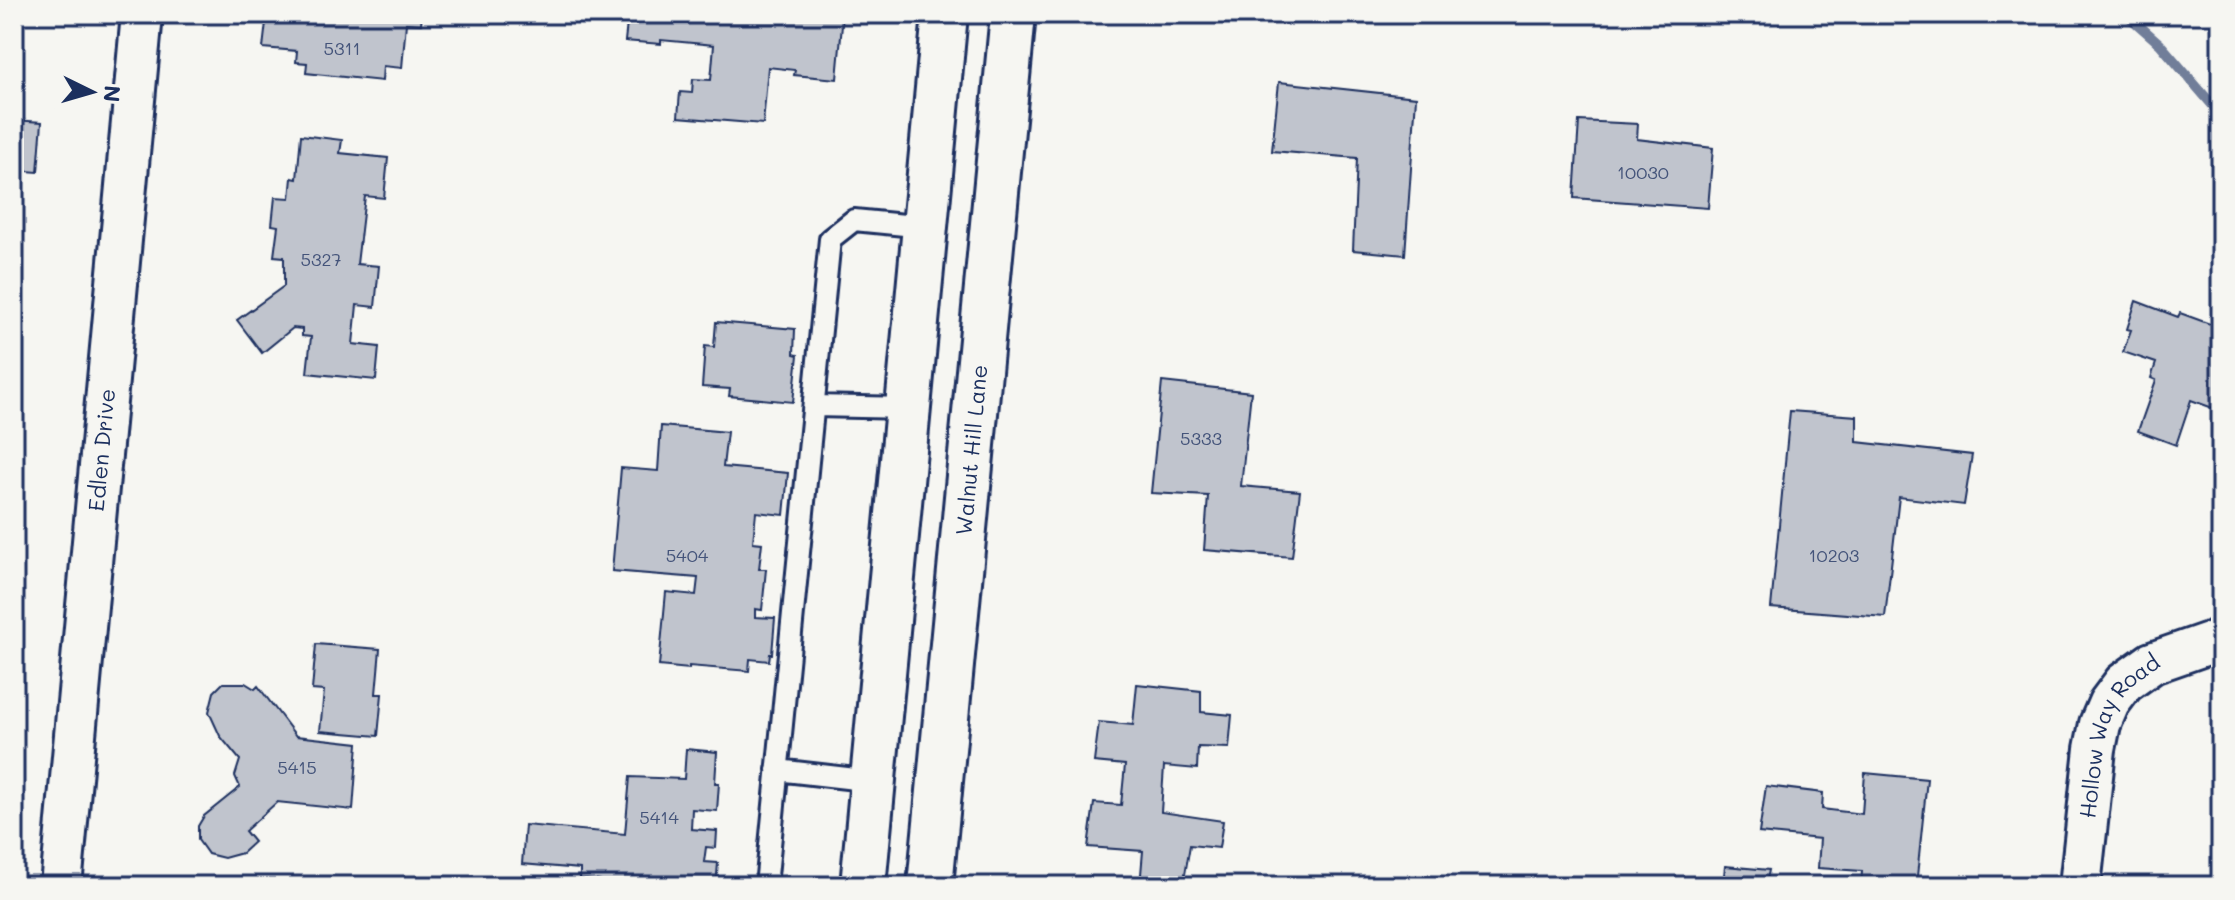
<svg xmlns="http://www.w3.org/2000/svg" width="2235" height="900" font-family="Mali,sans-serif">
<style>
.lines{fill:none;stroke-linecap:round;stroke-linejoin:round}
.stream{stroke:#717e99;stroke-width:10}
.building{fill:#c0c4cd;stroke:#1b2f5e;stroke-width:2}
.lane-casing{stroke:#1b2f5e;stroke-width:26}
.street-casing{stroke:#1b2f5e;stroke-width:46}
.secondary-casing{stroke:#1b2f5e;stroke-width:50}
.lane{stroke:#f6f6f2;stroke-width:20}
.street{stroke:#f6f6f2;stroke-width:40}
.secondary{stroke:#f6f6f2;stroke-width:44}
.labels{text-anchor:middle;stroke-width:7;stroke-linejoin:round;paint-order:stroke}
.number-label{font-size:18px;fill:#44547a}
.street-label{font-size:22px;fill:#1b2f5e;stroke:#f6f6f2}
</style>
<rect width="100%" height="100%" fill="#f6f6f2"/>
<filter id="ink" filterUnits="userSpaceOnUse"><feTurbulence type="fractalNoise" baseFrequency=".0125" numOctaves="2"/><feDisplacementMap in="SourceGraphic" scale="16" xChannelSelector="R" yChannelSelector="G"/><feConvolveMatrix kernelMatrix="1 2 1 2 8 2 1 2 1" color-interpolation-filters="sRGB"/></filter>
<g filter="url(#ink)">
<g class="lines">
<path class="stream" d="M2126,14L2160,44L2221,115"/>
</g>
<path class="building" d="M267,14H422L421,24L406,23L402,68L383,66L382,81L306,73L307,63L296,62L297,51L263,48Z
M628,14H843L837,79L794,75L795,70L768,67L763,124L678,117L680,92L692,93L693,79L711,80L714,45L661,40V44L625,41Z
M1279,82L1416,97L1405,255L1353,250L1357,158L1272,151Z
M14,120L42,122L38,172L14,170Z
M1579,121L1638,124L1637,139L1713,148L1708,208L1574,198Z
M301,135L342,140L340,153L388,158L384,198L365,196L357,264L379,266L375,307L357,305L353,344L379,347L376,380L307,373L311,337L302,336V329L293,328L262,353L237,320L284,286V257L274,256L278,226L272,225L275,197L290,198L292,178L297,179Z
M2136,301L2178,317L2180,313L2221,328V411L2191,400L2176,445L2138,431L2156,380L2151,378L2156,363L2123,352L2131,330L2127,329Z
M716,322L795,329L794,354L798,355L793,402L729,396L730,389L702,387L705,346L714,347Z
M1162,382L1251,392L1241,486L1300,491L1292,557L1204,550L1208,496L1151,493Z
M1790,411L1857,416V442L1972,455L1964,505L1899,497L1885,617L1771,608Z
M661,426L727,432L723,467L788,473L784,515L756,512L753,542L762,543L759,569H766L762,610L755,609V617L775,618L772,654H770L769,661L750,659L749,671L689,666V669L659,666L666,592L696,595L698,578L612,571L621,468L658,471Z
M316,644L380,649L376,694H382L378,736L320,731L324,691L312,690Z
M223,683H245L255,689L258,686L296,736L358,743L353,810L277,802L245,831L254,842L242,853L224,858L208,854L198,840V826L204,816L240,787L235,776L240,760L220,736L209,712L214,692Z
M1137,684L1201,691V712L1232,715L1229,748L1198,747L1197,769L1164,766L1161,812L1223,821L1219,848L1190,845L1183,886H1140L1143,851L1088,847L1094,803L1121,805L1125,765L1094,762L1099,722L1133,725Z
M686,749L717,752L715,783H719L717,811L692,809L691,829L717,831L716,848L706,847L704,862L718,863L716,886H601V881L580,879V869L522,864L525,825L625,834L630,777L684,779Z
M1865,773L1927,779L1916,886H1861L1862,871L1818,868L1820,839L1759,833L1766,786L1823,793L1822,809L1862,814Z
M1725,866L1769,870L1766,886H1723Z"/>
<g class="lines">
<defs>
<path id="lane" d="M814,406L908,408
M777,770L873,781
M766,886L830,239L854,220L925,227"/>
<g id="street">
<path id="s1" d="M61,886L142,14"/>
<path id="s2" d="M2080,886L2095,749L2100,724L2109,703L2124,683L2152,663L2221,639"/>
</g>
<g id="secondary">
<path d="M863,886L945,14"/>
<path id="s3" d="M930,886L1013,14"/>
</g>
</defs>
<use href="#lane" class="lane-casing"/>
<use href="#street" class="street-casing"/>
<use href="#secondary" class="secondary-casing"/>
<use href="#lane" class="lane"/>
<use href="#street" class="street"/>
<use href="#secondary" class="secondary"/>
</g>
</g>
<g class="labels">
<g class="number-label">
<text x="342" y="55">5311</text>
<text x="1643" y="179">10030</text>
<text x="321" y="266">5327</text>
<text x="1201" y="445">5333</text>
<text x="687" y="562">5404</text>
<text x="1834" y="562">10203</text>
<text x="297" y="774">5415</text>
<text x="659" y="824">5414</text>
</g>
<g class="street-label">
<text dy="8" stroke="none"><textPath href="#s1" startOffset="438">Edlen Drive</textPath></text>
<text dy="8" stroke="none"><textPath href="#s3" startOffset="438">Walnut Hill Lane</textPath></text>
<text dy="8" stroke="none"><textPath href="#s2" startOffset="160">Hollow Way Road</textPath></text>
</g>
</g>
<rect width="2235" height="900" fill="none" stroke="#f6f6f2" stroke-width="48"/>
<rect x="24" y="24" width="2187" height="852" fill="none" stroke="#1b2f5e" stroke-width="3" filter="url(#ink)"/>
<g transform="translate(92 92) rotate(95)" stroke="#f6f6f2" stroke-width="6" paint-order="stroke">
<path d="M0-6L14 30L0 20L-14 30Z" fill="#1b2f5e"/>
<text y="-12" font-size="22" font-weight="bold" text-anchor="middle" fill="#1b2f5e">N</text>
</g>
</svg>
